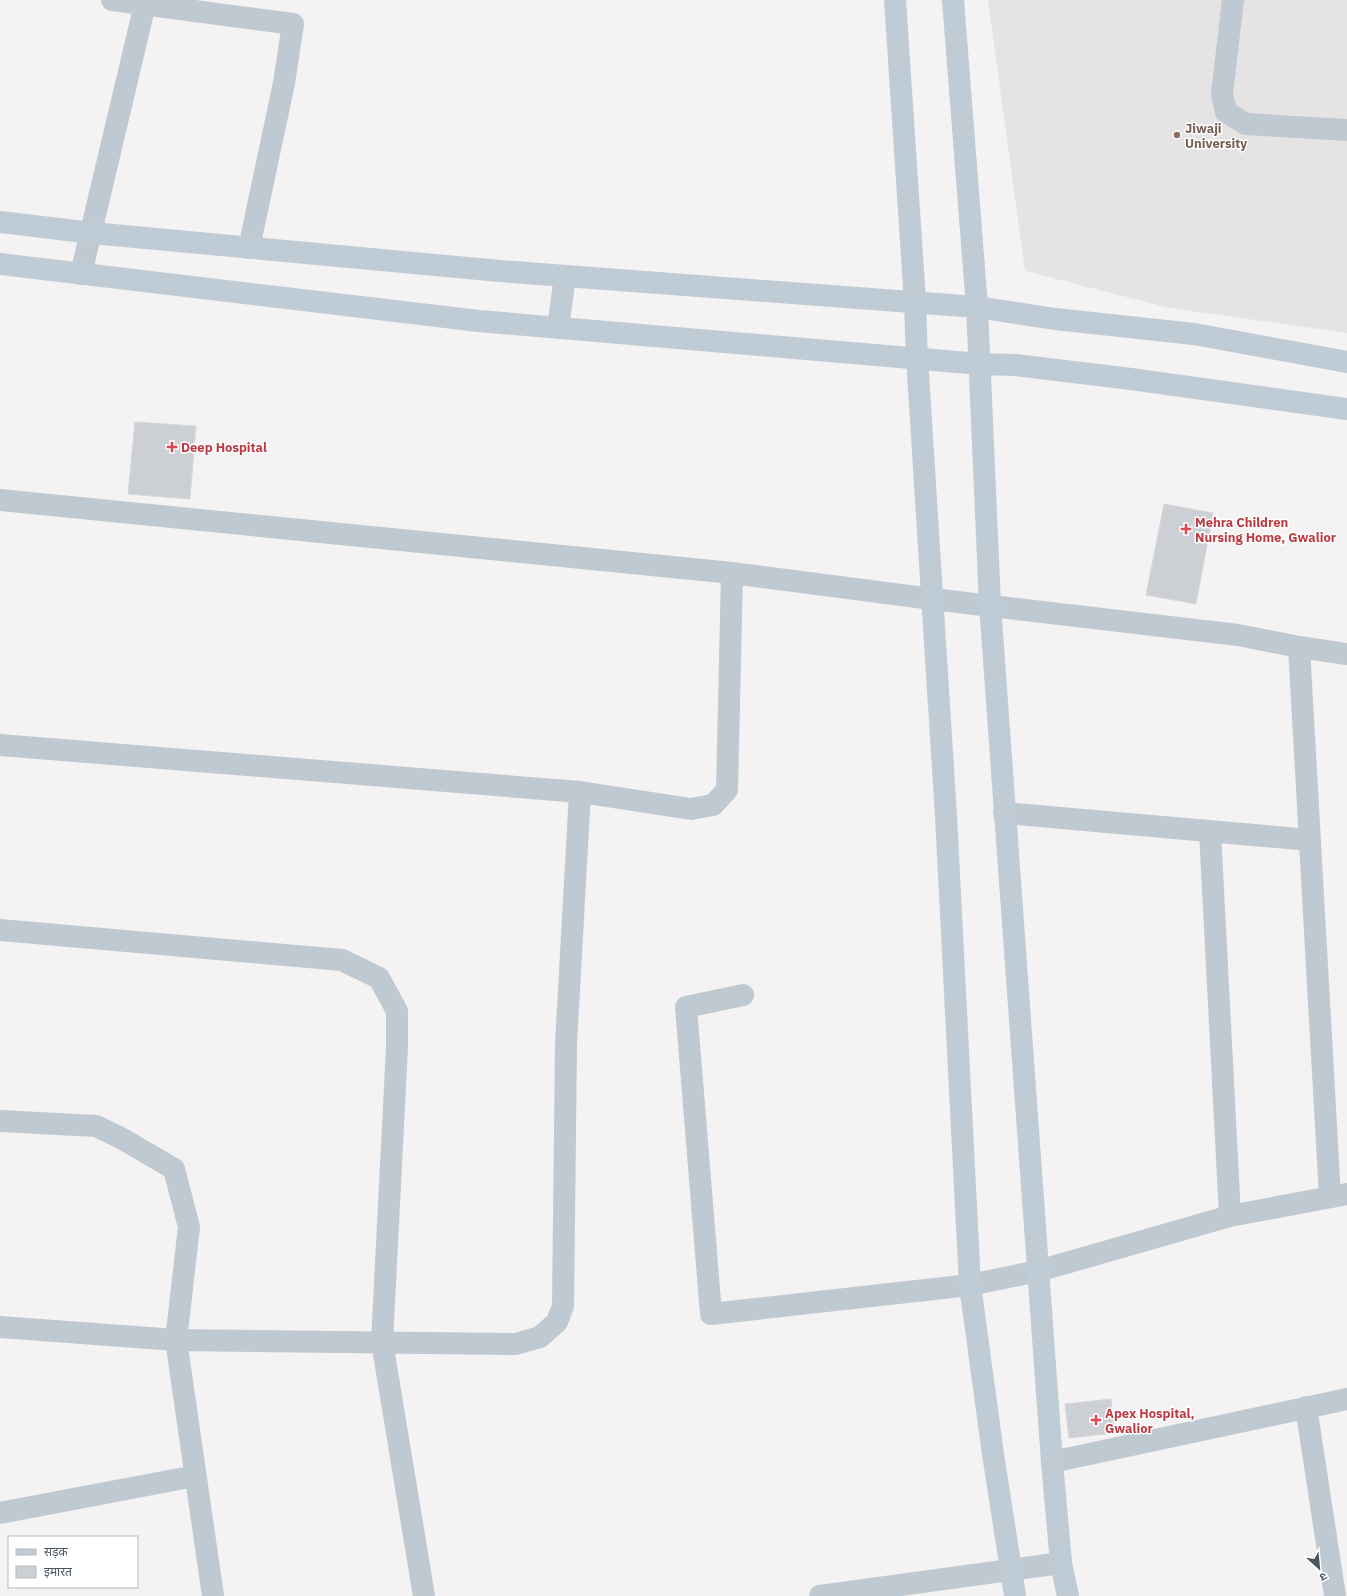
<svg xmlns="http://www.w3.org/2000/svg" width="1347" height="1596" font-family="'IBM Plex Sans','Noto Sans Devanagari',sans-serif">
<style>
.education{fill:#e5e3e4}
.building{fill:#cccfd4;stroke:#d6d8dd}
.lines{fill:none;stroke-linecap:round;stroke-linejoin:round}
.street{stroke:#bfc9d1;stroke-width:22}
.secondary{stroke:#bfcbd5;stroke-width:22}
.education-dot{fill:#8d6e63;stroke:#fff;stroke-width:1.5}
.health-dot{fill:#e0444e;stroke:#fff;stroke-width:1.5}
.labels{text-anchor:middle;stroke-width:3;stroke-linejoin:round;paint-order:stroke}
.education-label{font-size:13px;font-weight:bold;fill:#785e54;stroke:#fff;text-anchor:start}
.health-label{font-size:13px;font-weight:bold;fill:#be3a42;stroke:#fff;text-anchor:start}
</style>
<rect width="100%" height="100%" fill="#f4f2f2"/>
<path class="education" d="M988,0H1347V333L1170,308L1025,271Z"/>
<path class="building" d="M135,422L196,426L190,499L128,494Z
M1164,504L1213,513L1196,604L1146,595Z
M1111,1399L1114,1433L1069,1438L1065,1404Z"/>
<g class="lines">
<path class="street" d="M112,0L293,24L284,83L249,248
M1233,0L1222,94L1226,112L1246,124L1347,130
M81,274L146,0
M0,500L732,573L932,599L1238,635L1299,647L1347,654
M1299,647L1330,1197
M0,745L580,792L691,809L713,805L727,790L732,573
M1004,813L1310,840
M1210,832L1230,1216
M0,930L342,960L379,978L397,1011V1047L382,1342L424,1596
M743,995L686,1007L711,1314L970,1285L1038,1271L1230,1216L1347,1194
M0,1121L96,1126L121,1138L174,1169L189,1227L176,1340L213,1596
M0,1327L176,1340L516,1344L540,1337L557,1322L563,1306L566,1044L580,792
M1306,1407L1335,1596
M1052,1462L1347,1399
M0,1513L195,1476
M820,1596L1061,1563"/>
<path class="secondary" d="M895,0L915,301L917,358L946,816L970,1285L993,1454L1015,1596
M953,0L977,307L990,605L1052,1462L1061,1563L1068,1596
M0,222L92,233L500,271L977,307L1055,319L1194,334L1347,362
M0,264L479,321L980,364L1015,365L1131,379L1347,409
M558,328L565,276"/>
</g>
<circle class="education-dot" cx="1177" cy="135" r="4"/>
<g class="health-dot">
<path d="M170 441h4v4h4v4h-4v4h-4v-4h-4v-4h4z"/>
<path d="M1184 523h4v4h4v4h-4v4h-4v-4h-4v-4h4z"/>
<path d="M1094 1414h4v4h4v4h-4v4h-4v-4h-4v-4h4z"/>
</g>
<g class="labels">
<g class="education-label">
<text x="1185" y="133">Jiwaji<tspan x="1185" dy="15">University</tspan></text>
</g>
<g class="health-label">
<text x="181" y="452">Deep Hospital</text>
<text x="1195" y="527">Mehra Children<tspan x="1195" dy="15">Nursing Home, Gwalior</tspan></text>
<text x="1105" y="1418">Apex Hospital,<tspan x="1105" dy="15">Gwalior</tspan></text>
</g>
</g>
<rect x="8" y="1536" width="130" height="52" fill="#ffffff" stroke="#b6bbbf"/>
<rect x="16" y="1549" width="20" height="6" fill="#bfcbd5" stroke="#b6bbbf"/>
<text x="44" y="1556" font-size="12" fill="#495660">सड़क</text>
<rect x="16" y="1566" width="20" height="12" fill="#cccfd4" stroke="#b6bbbf"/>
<text x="44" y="1576" font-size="12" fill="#495660">इमारत</text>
<g transform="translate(1319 1568) rotate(153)" stroke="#ffffff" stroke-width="3" paint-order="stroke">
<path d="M0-3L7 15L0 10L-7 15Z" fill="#495660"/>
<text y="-6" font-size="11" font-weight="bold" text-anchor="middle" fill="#495660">उ</text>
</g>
</svg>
